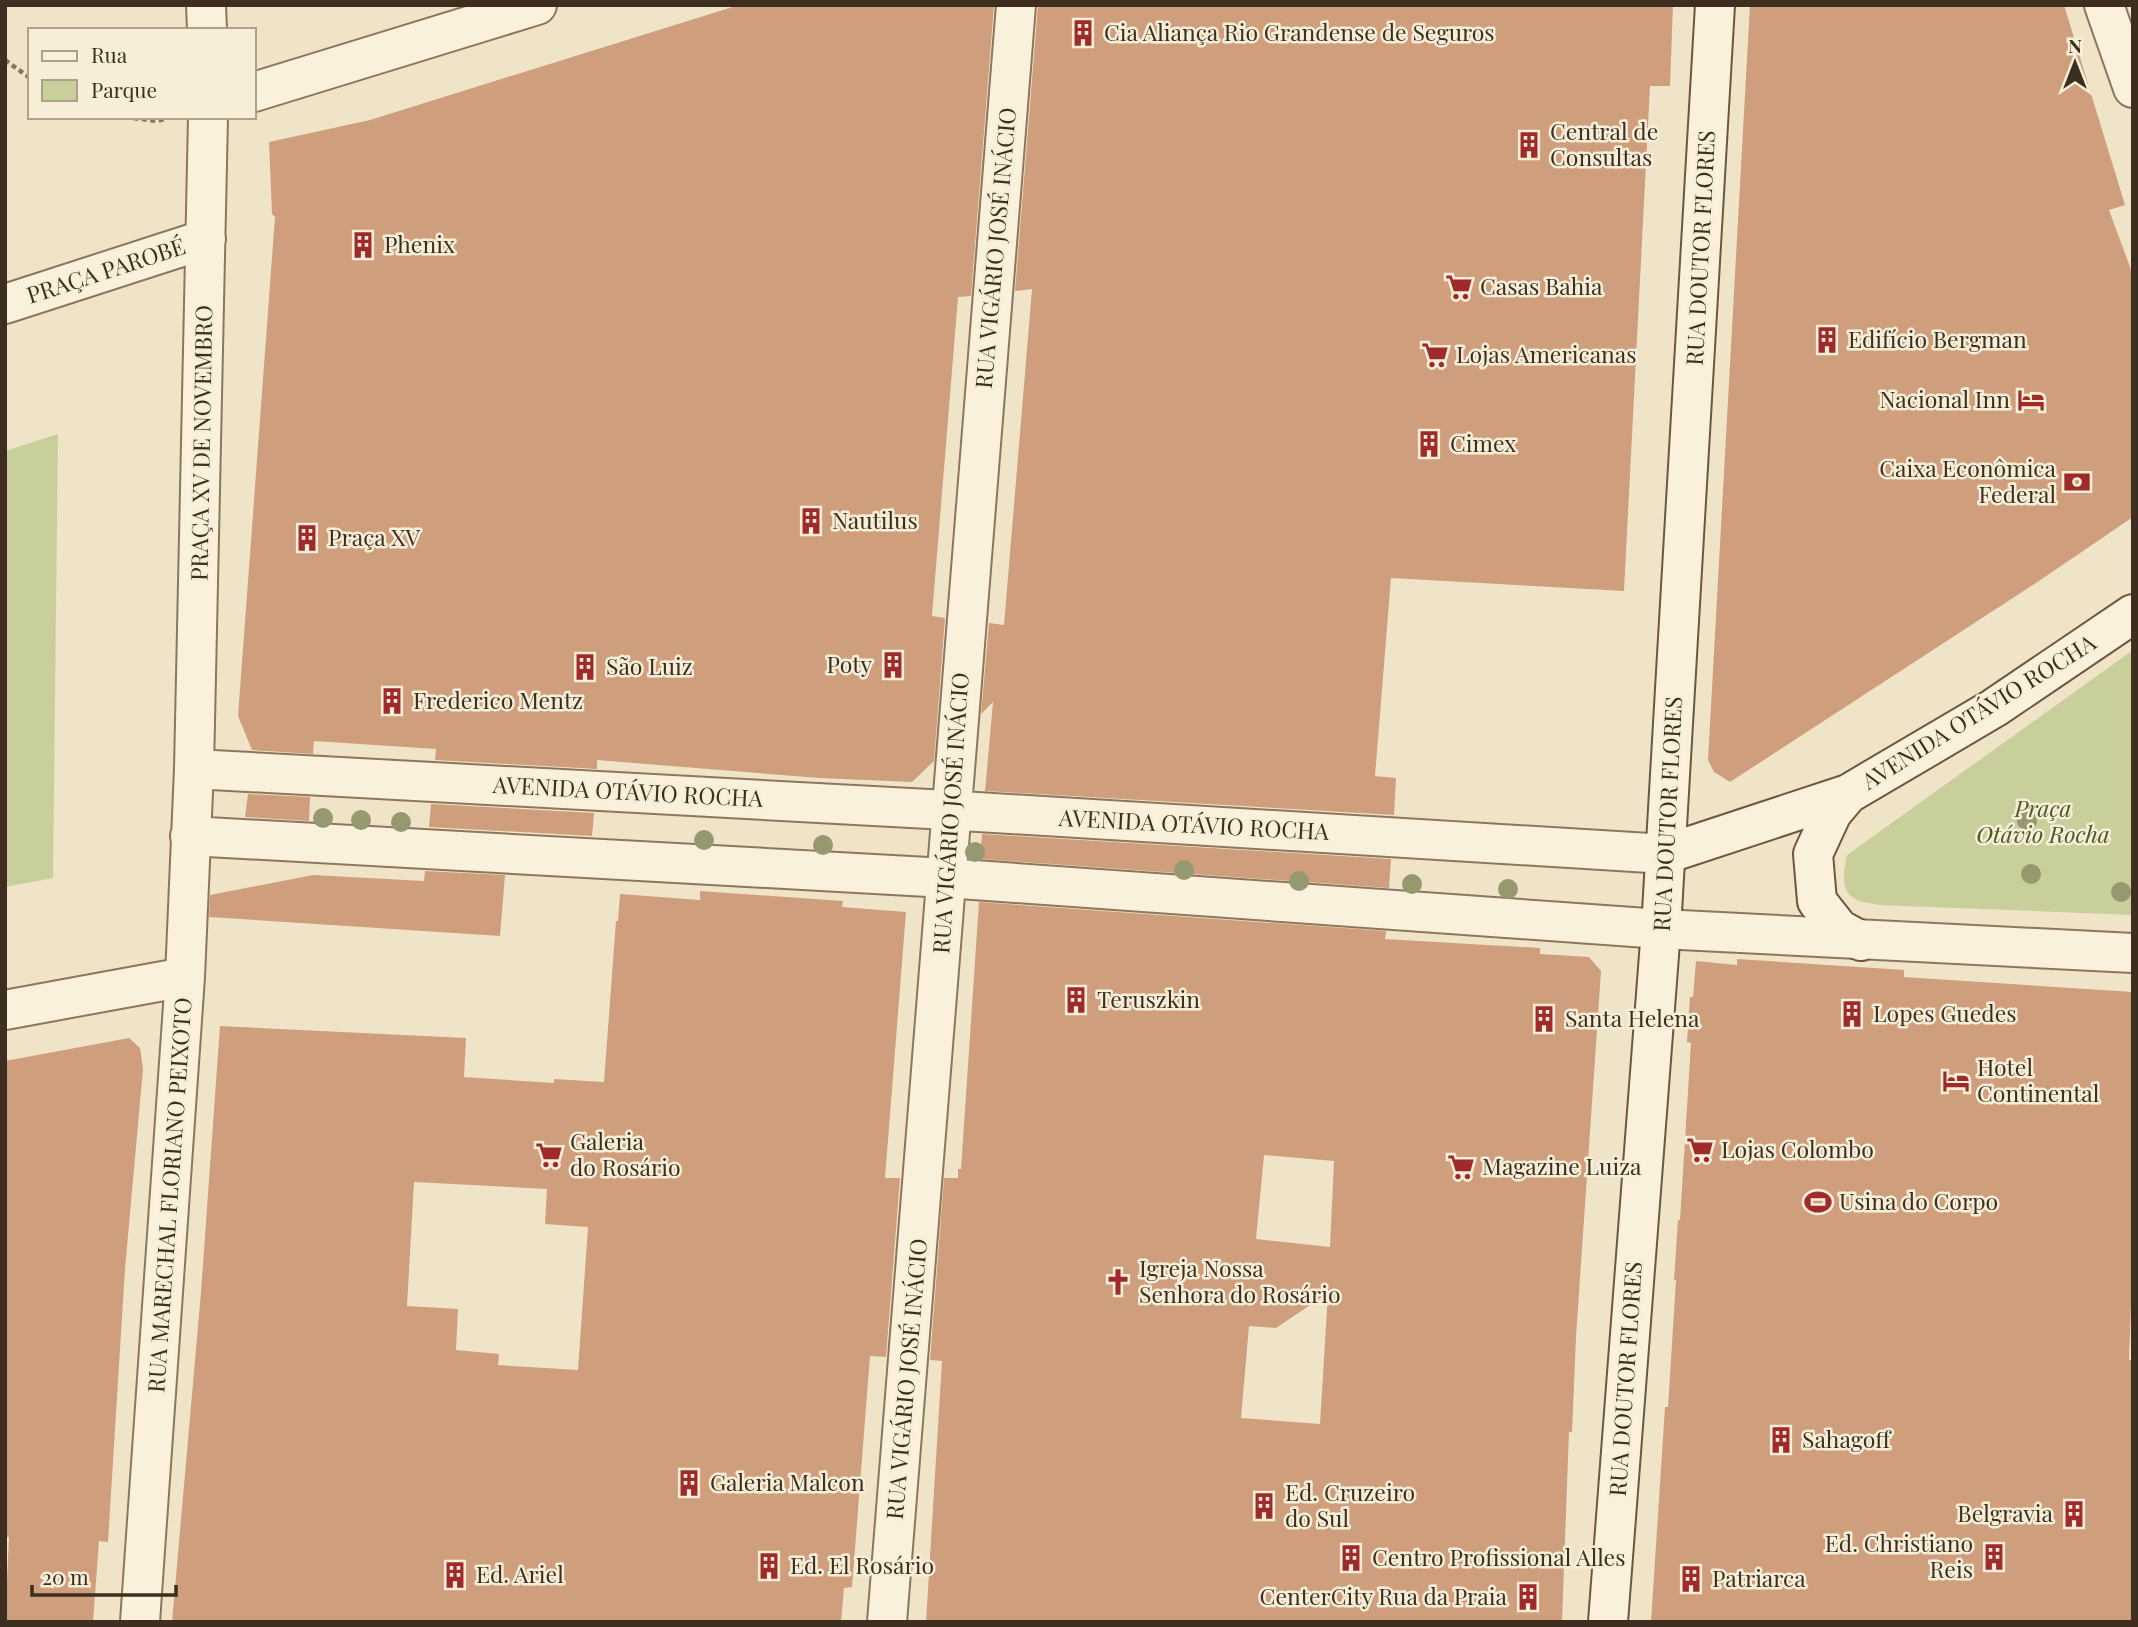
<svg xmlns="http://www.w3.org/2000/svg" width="2138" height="1627" font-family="'Playfair Display',serif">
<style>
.green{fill:#c9cf9b}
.building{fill:#cf9f7d;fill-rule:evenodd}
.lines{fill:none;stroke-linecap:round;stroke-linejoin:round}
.street-casing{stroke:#8d765c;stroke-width:42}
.secondary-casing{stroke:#6f573f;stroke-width:42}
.path{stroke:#8d765c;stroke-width:4.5;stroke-dasharray:5 3.5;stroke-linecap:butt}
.street{stroke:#faf1dc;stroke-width:38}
.secondary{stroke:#faf1dc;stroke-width:38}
.tree{fill:#96986f}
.labels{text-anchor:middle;stroke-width:5;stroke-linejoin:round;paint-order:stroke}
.poi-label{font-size:23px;fill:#3d2e20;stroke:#f7eed8;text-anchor:start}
.street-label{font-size:23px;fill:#3d2e20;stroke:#f7eed8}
.park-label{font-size:23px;font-style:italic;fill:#4d5a26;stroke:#f7eed8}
</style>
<rect width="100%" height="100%" fill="#f0e4c8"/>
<path class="green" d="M58,434L53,878L5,887V451Z
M2133,650V915L1878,905C1872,903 1861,903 1855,899C1839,890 1844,869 1847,855Z"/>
<path class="building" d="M739,5H994L971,296L958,297L932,616L945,618L934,761L912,782L819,778L597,760V769L435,760L436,749L314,741L313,754L252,750L238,716L275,217L272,214L269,142L370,120Z
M1038,5H1673L1670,86H1650L1624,591L1391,578L1375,776L1396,778L1394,815L985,791L993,702L981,714L989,623L1004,625L1032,289L1015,291Z
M1750,5H2064L2125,205L2109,210L2133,275V517L2036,583L1730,782L1714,772L1708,760Z
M248,794L310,797L309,821L245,817Z
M431,804L594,813L592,836L429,827Z
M982,834L1391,859L1389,888L980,859Z
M425,871L505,875L500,936L209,917L210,895L313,875L424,881Z
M700,891L843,901L842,907L906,912L885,1178H900L886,1357L870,1356L852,1587L844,1588L841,1622H172L201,1292L220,1026L466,1038L464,1077L554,1083V1079L604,1082L616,921H618L620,894L700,900ZM414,1182L547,1189L545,1224L588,1227L578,1370L498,1365L499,1354L456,1350L458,1309L407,1306Z
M979,902L1386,931L1385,939L1540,948V954L1589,957L1601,971L1576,1337L1572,1432H1569L1562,1622H926L942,1361L930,1360L944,1178H958V1169H961ZM1264,1155L1334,1161L1330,1247L1256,1239ZM1328,1293L1320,1424L1241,1418L1249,1326L1276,1328Z
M1737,959L1904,970V977L2133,992V1253L2129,1360H2133V1622H1651L1665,1407H1668L1676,1280H1674L1678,1220H1680L1691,1043L1687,1042L1690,997H1693L1696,961L1737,965Z
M129,1038L140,1048L143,1069L125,1269L108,1542L99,1541L93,1622H5L9,1537H5V1061Z"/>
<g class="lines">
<defs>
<path id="street" d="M206,5L207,30
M2104,5L2133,88
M254,92L537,5
M5,304L206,239
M194,769L929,809L1666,854
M190,836L946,878L1661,929L2133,953
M5,1010L185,977
M140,1622L185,977L194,769L208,117
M887,1622L1016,5"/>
<path id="secondary" d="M1848,794L1832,813L1813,854L1817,901L1839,929L1861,941
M1666,854L1848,794L1994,708L2133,614
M1608,1622L1661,929L1715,5"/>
</defs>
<use href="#street" class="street-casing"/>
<use href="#secondary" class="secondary-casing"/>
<path class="path" d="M5,60L30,78
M125,117L157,121L165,119"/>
<use href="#street" class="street"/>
<use href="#secondary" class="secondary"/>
</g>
<g class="tree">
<circle cx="323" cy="818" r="10"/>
<circle cx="361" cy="820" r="10"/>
<circle cx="2027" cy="821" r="10"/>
<circle cx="401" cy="822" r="10"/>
<circle cx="704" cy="840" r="10"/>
<circle cx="823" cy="845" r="10"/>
<circle cx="975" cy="852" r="10"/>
<circle cx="1184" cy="870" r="10"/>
<circle cx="2031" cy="874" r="10"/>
<circle cx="1299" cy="881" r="10"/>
<circle cx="1412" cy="884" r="10"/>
<circle cx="1508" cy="889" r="10"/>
<circle cx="2121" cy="892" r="10"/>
</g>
<defs>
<symbol id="building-bare" viewBox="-9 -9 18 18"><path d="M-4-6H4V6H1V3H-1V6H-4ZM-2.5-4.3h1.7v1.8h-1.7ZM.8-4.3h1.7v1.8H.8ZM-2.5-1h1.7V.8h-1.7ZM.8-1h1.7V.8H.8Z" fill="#9e2a2b" stroke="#f7eed8" stroke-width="2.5" paint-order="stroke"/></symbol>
<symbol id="supermarket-bare" viewBox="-9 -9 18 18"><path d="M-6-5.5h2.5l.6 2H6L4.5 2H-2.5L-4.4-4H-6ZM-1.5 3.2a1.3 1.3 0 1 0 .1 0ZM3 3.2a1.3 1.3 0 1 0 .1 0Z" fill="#9e2a2b" stroke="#f7eed8" stroke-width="2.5" paint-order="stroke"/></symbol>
<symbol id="hotel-bare" viewBox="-9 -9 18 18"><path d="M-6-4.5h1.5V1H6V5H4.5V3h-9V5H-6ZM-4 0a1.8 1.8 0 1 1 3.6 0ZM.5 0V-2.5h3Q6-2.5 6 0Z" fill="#9e2a2b" stroke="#f7eed8" stroke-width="2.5" paint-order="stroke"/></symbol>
<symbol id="bank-bare" viewBox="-9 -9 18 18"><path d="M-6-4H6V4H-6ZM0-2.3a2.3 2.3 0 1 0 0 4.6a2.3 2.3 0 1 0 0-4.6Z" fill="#9e2a2b" stroke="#f7eed8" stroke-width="2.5" paint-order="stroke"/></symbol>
<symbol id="stadium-bare" viewBox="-9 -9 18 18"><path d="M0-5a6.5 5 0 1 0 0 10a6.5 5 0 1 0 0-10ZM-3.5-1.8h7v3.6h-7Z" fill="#9e2a2b" stroke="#f7eed8" stroke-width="2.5" paint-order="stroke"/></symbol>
<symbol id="church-bare" viewBox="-9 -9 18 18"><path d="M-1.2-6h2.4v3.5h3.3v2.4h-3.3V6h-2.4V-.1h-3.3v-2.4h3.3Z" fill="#9e2a2b" stroke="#f7eed8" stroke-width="2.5" paint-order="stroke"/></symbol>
</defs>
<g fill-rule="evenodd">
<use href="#building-bare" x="1064" y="14" width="38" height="38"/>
<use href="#building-bare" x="1510" y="126" width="38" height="38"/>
<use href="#building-bare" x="344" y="226" width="38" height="38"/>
<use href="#supermarket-bare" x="1440" y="268" width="38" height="38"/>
<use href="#building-bare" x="1808" y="321" width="38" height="38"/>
<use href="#supermarket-bare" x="1416" y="336" width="38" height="38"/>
<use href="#hotel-bare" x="2012" y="381" width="38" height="38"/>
<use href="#building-bare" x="1410" y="425" width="38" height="38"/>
<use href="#bank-bare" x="2058" y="463" width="38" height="38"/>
<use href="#building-bare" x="792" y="502" width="38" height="38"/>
<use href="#building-bare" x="288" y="519" width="38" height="38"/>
<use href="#building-bare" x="874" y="646" width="38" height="38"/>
<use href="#building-bare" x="566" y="648" width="38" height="38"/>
<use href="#building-bare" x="373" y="682" width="38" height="38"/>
<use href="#building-bare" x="1057" y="981" width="38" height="38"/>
<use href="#building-bare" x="1833" y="995" width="38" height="38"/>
<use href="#building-bare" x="1525" y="1000" width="38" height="38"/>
<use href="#hotel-bare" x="1937" y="1062" width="38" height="38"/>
<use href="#supermarket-bare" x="1681" y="1131" width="38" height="38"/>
<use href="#supermarket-bare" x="530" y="1136" width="38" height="38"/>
<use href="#supermarket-bare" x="1442" y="1148" width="38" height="38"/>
<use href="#stadium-bare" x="1799" y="1183" width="38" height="38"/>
<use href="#church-bare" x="1099" y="1263" width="38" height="38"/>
<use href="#building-bare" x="1762" y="1421" width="38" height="38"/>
<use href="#building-bare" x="670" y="1464" width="38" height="38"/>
<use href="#building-bare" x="1245" y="1487" width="38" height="38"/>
<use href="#building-bare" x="2055" y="1495" width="38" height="38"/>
<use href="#building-bare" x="1975" y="1538" width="38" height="38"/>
<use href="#building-bare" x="1332" y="1539" width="38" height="38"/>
<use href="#building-bare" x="750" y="1547" width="38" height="38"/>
<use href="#building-bare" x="436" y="1556" width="38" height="38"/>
<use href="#building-bare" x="1672" y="1560" width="38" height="38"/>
<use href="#building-bare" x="1509" y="1578" width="38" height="38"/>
</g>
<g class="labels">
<g class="poi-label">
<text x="1104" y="41">Cia Aliança Rio Grandense de Seguros</text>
<text x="1550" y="140">Central de<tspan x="1550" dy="26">Consultas</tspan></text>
<text x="384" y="253">Phenix</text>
<text x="1480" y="295">Casas Bahia</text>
<text x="1848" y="348">Edifício Bergman</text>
<text x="1456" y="363">Lojas Americanas</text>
<text x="2010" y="408" text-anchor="end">Nacional Inn</text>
<text x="1450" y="452">Cimex</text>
<text x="2056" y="477" text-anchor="end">Caixa Econômica<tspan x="2056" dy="26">Federal</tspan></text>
<text x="832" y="529">Nautilus</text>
<text x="328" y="546">Praça XV</text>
<text x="872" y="673" text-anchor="end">Poty</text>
<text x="606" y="675">São Luiz</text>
<text x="413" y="709">Frederico Mentz</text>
<text x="1097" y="1008">Teruszkin</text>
<text x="1873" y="1022">Lopes Guedes</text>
<text x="1565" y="1027">Santa Helena</text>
<text x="1977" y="1076">Hotel<tspan x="1977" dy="26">Continental</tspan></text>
<text x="570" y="1150">Galeria<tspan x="570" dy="26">do Rosário</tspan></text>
<text x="1721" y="1158">Lojas Colombo</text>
<text x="1482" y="1175">Magazine Luiza</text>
<text x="1839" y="1210">Usina do Corpo</text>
<text x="1139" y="1277">Igreja Nossa<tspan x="1139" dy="26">Senhora do Rosário</tspan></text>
<text x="1802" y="1448">Sahagoff</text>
<text x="710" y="1491">Galeria Malcon</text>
<text x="1285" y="1501">Ed. Cruzeiro<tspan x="1285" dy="26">do Sul</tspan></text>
<text x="2053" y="1522" text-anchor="end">Belgravia</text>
<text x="1973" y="1552" text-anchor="end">Ed. Christiano<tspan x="1973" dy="26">Reis</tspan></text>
<text x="1372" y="1566">Centro Profissional Alles</text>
<text x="790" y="1574">Ed. El Rosário</text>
<text x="476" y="1583">Ed. Ariel</text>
<text x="1712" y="1587">Patriarca</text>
<text x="1507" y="1605" text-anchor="end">CenterCity Rua da Praia</text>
</g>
<g class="street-label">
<text transform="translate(996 248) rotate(-85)" y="8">RUA VIGÁRIO JOSÉ INÁCIO</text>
<text transform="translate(1701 248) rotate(-87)" y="8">RUA DOUTOR FLORES</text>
<text transform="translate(106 271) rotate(-18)" y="8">PRAÇA PAROBÉ</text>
<text transform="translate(202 443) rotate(-89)" y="8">PRAÇA XV DE NOVEMBRO</text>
<text transform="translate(1979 712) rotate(-32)" y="8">AVENIDA OTÁVIO ROCHA</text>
<text transform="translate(628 792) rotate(3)" y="8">AVENIDA OTÁVIO ROCHA</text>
<text transform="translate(951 813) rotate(-86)" y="8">RUA VIGÁRIO JOSÉ INÁCIO</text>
<text transform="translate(1668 814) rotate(-87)" y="8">RUA DOUTOR FLORES</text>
<text transform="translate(1194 825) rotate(3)" y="8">AVENIDA OTÁVIO ROCHA</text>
<text transform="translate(170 1195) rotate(-86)" y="8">RUA MARECHAL FLORIANO PEIXOTO</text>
<text transform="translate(907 1379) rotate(-85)" y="8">RUA VIGÁRIO JOSÉ INÁCIO</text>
<text transform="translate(1626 1379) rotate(-86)" y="8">RUA DOUTOR FLORES</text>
</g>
<g class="park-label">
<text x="2043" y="817">Praça<tspan x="2043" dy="26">Otávio Rocha</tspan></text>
</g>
</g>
<rect width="2138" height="1627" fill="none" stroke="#3d2e20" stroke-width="14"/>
<rect x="28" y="28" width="228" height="91" fill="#f7eed8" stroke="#ada18e" stroke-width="2"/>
<rect x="42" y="51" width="35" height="10" fill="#faf1dc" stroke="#ada18e" stroke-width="2"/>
<text x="91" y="63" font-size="21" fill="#3d2e20">Rua</text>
<rect x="42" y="80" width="35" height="21" fill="#c9cf9b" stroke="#ada18e" stroke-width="2"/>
<text x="91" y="98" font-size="21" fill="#3d2e20">Parque</text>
<g transform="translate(2075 63)" stroke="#f7eed8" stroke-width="5" paint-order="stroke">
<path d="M0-5L12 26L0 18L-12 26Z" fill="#3d2e20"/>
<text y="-10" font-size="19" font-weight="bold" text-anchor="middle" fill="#3d2e20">N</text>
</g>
<path d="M32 1585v10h144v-10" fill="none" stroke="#3d2e20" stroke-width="3.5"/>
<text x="42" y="1585" font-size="21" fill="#3d2e20" stroke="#f7eed8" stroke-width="5" paint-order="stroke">20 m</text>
</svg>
